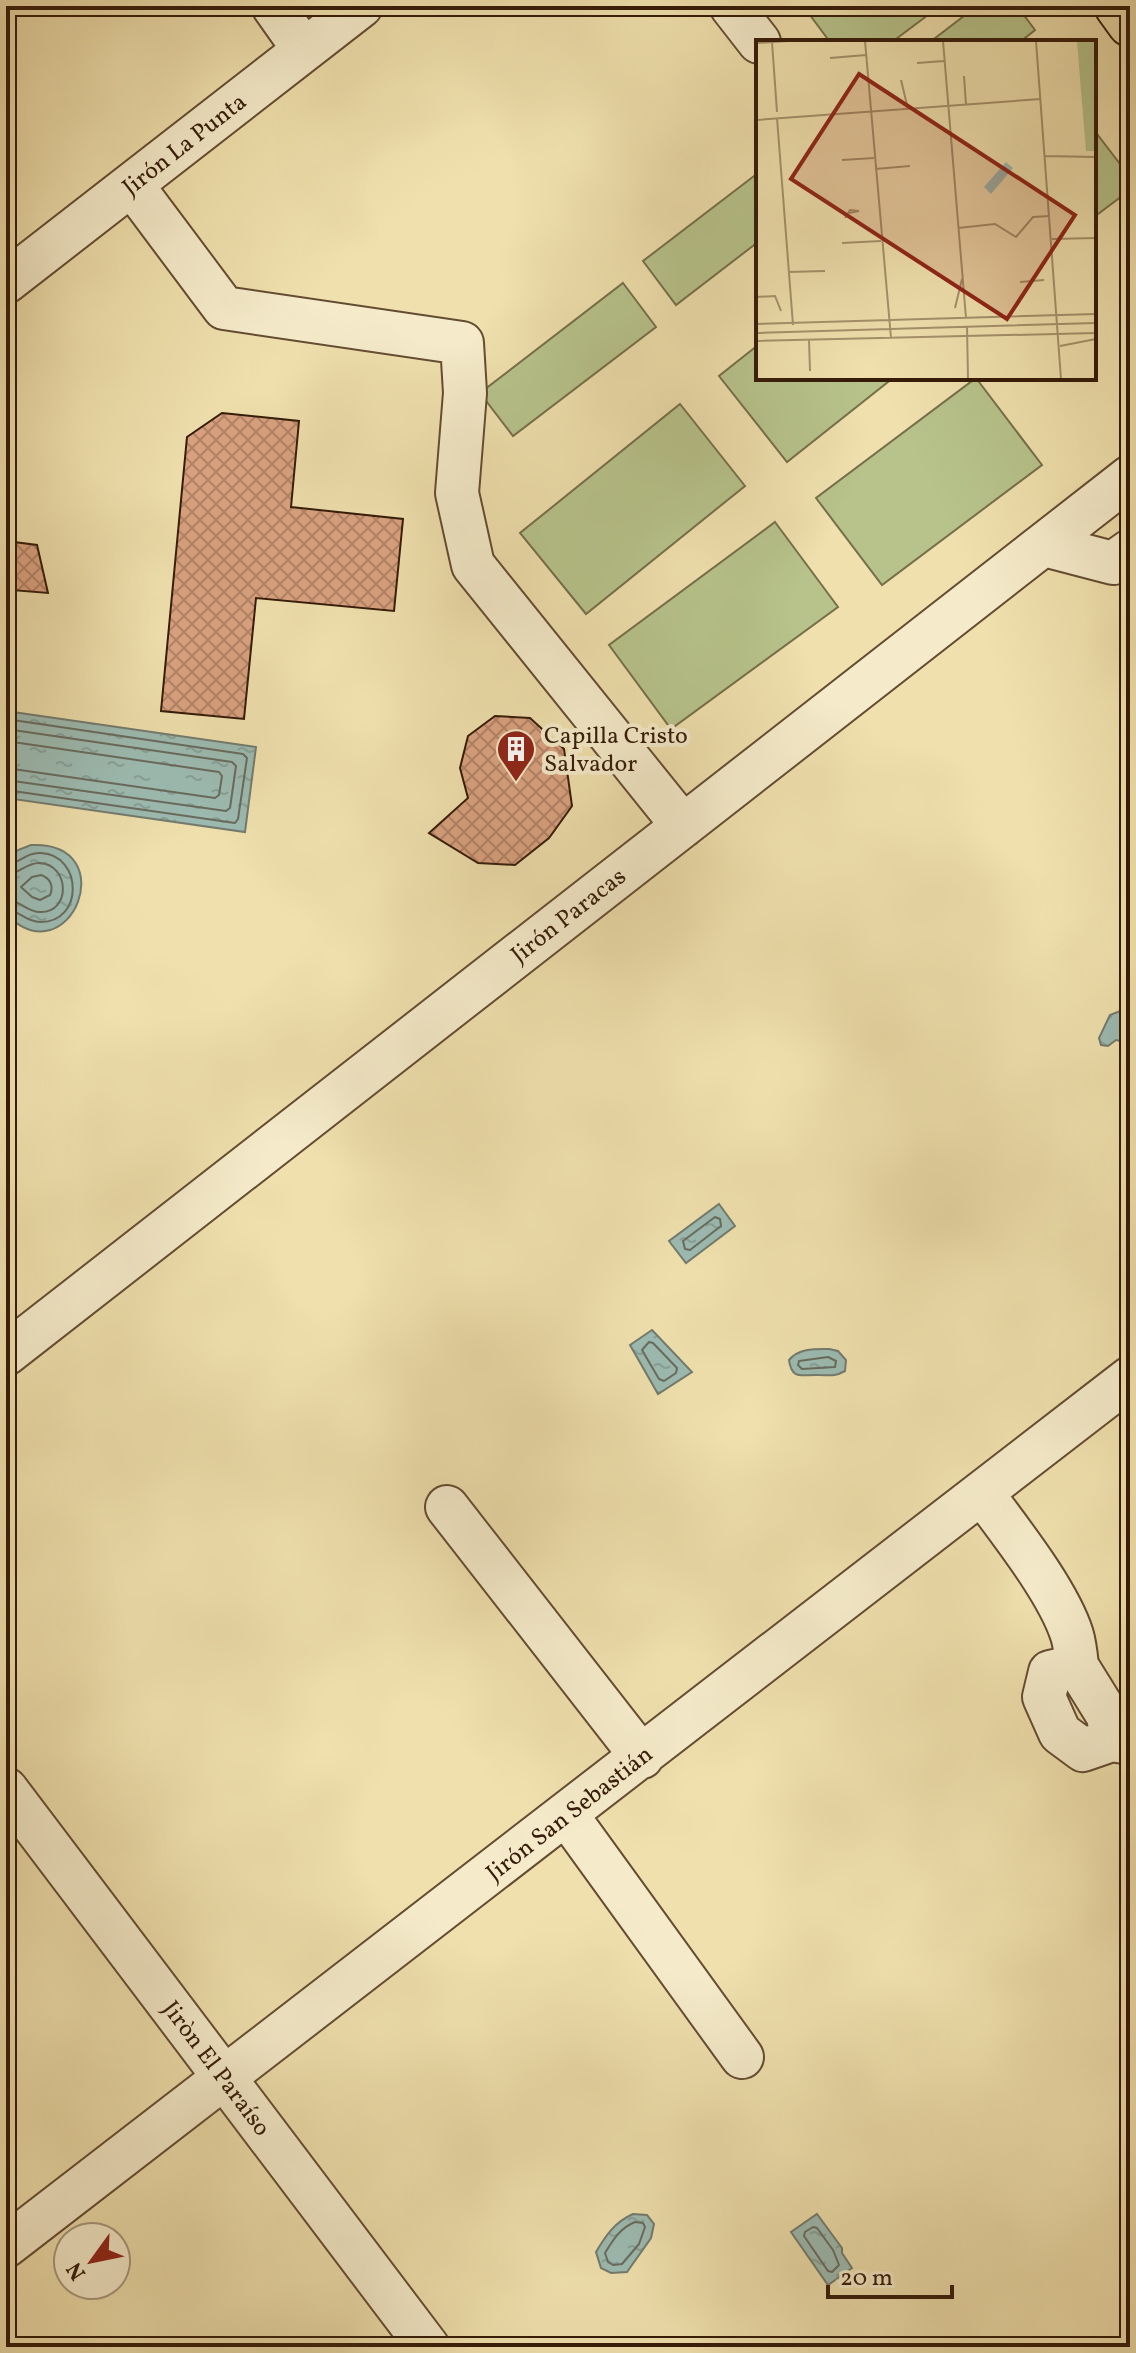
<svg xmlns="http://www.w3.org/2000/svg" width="1136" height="2353" font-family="Vollkorn,serif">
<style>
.garden{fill:#b7c38b;stroke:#766f4a;stroke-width:2}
.water{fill:url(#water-ripples);stroke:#737b6e;stroke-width:2}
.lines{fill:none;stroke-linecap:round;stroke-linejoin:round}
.shore{stroke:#686b5e;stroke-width:2}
.building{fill:url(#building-cross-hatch);stroke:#351b09;stroke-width:2}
.minor-casing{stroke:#644c32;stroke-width:46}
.major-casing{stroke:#351b09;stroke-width:48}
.minor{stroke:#f5ebca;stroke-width:42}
.major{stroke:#efe0ad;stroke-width:44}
.labels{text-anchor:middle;stroke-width:8;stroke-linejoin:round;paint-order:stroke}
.street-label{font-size:24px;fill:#351b09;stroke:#f5ebca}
.poi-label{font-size:24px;fill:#351b09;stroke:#f5ebca;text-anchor:start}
.inset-road{fill:none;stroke:#a5916b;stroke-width:2}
.view{fill:#8f2418;fill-opacity:0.15;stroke:#8f2418;stroke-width:4}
.inset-edge{fill:none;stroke:#351b09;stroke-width:4}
</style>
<defs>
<pattern id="water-ripples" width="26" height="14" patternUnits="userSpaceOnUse" patternTransform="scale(2)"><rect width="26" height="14" fill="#9cbbb2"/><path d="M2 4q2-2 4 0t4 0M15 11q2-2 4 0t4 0" fill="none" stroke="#87a098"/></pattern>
<pattern id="building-cross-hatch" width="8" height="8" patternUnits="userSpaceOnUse" patternTransform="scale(2)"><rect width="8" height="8" fill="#daa280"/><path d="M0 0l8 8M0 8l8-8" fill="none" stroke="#b28367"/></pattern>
</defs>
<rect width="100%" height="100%" fill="#efe0ad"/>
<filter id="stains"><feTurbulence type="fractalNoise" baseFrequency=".0025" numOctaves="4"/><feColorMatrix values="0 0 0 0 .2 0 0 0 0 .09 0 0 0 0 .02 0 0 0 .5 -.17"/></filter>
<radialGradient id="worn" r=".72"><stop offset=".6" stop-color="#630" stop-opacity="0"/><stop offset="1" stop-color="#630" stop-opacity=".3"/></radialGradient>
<path class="garden" d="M940,6L892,42H830L804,7Z
M977,6H1017L1035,30L1020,42H930Z
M1094,130L1130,177V190L1094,217Z
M758,173V242L676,305L643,261Z
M623,283L656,327L513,436L480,393Z
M758,345V378H893L787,462L719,376Z
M976,378L1042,465L882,585L816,498Z
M680,404L745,486L586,614L520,533Z
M775,522L838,607L671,729L609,645Z"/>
<path class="water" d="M6,711L256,747L245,832L6,798Z
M31,845C125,841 70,979 6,914V860L18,850Z
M1120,1011L1130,1015V1043L1116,1040L1108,1046L1101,1045L1099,1038L1110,1015Z
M719,1204L735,1226L686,1263L669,1241Z
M652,1330L692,1372L658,1394L630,1345Z
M829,1349L838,1351L846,1360L845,1371C834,1377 830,1375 819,1375C802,1374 792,1381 789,1360C799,1348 815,1349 829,1349Z
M633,2214L647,2215L654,2224L651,2238L627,2272L611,2273L601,2268L596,2252C606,2235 615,2222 633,2214Z
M817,2214L842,2248V2253L852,2268L828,2285L791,2232Z"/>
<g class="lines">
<path class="shore" d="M6,719L243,754L247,758L238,819L235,823L6,790
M6,729L232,762L236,766L230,808L226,811L6,780
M6,741L219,772L222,776L219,795L215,798L6,768
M6,865C19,864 26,852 41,853C83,855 84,923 40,922C26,922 18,910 6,909
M6,875C19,874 27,862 40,863C70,865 71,913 40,912C27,912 19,900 6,899
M41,875C50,878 54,886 50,895L40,900L32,897L21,887L32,877Z
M715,1217L720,1219L721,1226L690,1250L685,1249L683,1241Z
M649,1342L653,1343L677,1368L676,1373L664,1381L659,1379L642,1350Z
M828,1357L836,1361L835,1367L802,1369L798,1365L799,1361Z
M635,2222L643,2223L645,2227L639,2244L622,2264L613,2265L608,2262L605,2253C613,2240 620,2228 635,2222Z
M813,2227L817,2228L833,2250L839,2265L832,2272L828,2271L804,2236L805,2232Z"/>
</g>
<path class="building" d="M222,413L299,421L291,507L403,519L394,611L256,598L244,719L161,711L187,437Z
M6,541L37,545L48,593L12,590L6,604Z
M495,716L530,718L564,749L572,806L549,838L515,865L478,863L429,833L468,798L460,768L468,736Z"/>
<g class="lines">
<defs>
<path id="minor" d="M273,6L304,50
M731,6L759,42
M132,185L224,308L462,343L465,393L457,493L473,565L683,826
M6,282L361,6
M1044,545L1113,563L1130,551
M6,1354L1130,477
M982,1493C1010,1531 1058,1591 1072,1635C1075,1645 1076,1656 1077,1666
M447,1507L642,1757
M1112,1740L1108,1716L1077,1666L1050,1672L1044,1697L1060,1733L1083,1750L1112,1740L1130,1743
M6,1789L428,2347
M566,1814L742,2057
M6,2246L1130,1378"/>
<path id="major" d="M1117,6L1130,24"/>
</defs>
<use href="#minor" class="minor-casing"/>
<use href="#major" class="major-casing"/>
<use href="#minor" class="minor"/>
<use href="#major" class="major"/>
</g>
<defs>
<symbol id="building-pin" viewBox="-11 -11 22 30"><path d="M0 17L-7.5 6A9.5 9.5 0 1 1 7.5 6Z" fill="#8f2418" stroke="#f5ebca"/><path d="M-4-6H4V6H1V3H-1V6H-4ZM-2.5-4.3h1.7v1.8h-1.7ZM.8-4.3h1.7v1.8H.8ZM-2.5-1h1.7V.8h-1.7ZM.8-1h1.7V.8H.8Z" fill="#fff"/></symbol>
</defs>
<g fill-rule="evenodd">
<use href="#building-pin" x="494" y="727" width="44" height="60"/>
</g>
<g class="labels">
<g class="street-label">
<text transform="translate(184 144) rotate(-38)" y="8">Jirón La Punta</text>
<text transform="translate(568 915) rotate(-38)" y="8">Jirón Paracas</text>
<text transform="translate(569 1813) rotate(-38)" y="8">Jirón San Sebastián</text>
<text transform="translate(217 2068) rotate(53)" y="8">Jiròn El Paraíso</text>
</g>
<g class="poi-label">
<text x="544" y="743">Capilla Cristo<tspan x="544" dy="28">Salvador</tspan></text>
</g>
</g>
<g transform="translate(756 40)">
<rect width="340" height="340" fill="#efe0ad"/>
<path d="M321,2H340V111H330Z" fill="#b7c38b"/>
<path d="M250,122L257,128L235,154L228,147Z" fill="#9cbbb2"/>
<path class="inset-road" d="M109,1L135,298M187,1L210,278M280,1L305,339M16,2L21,72M0,3L32,1M74,18L110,15M161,23L188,21M208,36L210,65M145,40L152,69M21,78L37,285M0,80L285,59M289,116L340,117M86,120L118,118M119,129L154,126M89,178L94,170L103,171L93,173M202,188L239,184L260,197L277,177L294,176M296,199L340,198M86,203L125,201M32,232L69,231M264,242L288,240M0,257L19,256L25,271M199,268L206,239M0,284L340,274M211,287L212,339M0,293L340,283M53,300L54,331M0,301L340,293M304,306L340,299"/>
<path class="view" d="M103,34L319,175L251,279L35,139Z"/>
<rect width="340" height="340" class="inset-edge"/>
</g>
<rect width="1136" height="2353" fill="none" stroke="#efe0ad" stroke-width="32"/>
<rect x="8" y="8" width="1120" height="2337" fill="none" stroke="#351b09" stroke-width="4"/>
<rect x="16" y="16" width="1104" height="2321" fill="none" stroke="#351b09" stroke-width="2"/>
<g transform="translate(92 2261) rotate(237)"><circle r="38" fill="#f5ebca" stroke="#a8987d" stroke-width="2"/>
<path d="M0-6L14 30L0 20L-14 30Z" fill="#8f2418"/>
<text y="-12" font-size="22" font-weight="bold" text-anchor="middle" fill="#351b09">N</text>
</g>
<path d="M828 2285v12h124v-12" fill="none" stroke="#351b09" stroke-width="4"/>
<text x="840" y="2285" font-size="24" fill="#351b09" stroke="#f5ebca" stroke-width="6" paint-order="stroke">20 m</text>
<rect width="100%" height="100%" filter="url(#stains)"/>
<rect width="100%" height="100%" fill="url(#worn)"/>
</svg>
